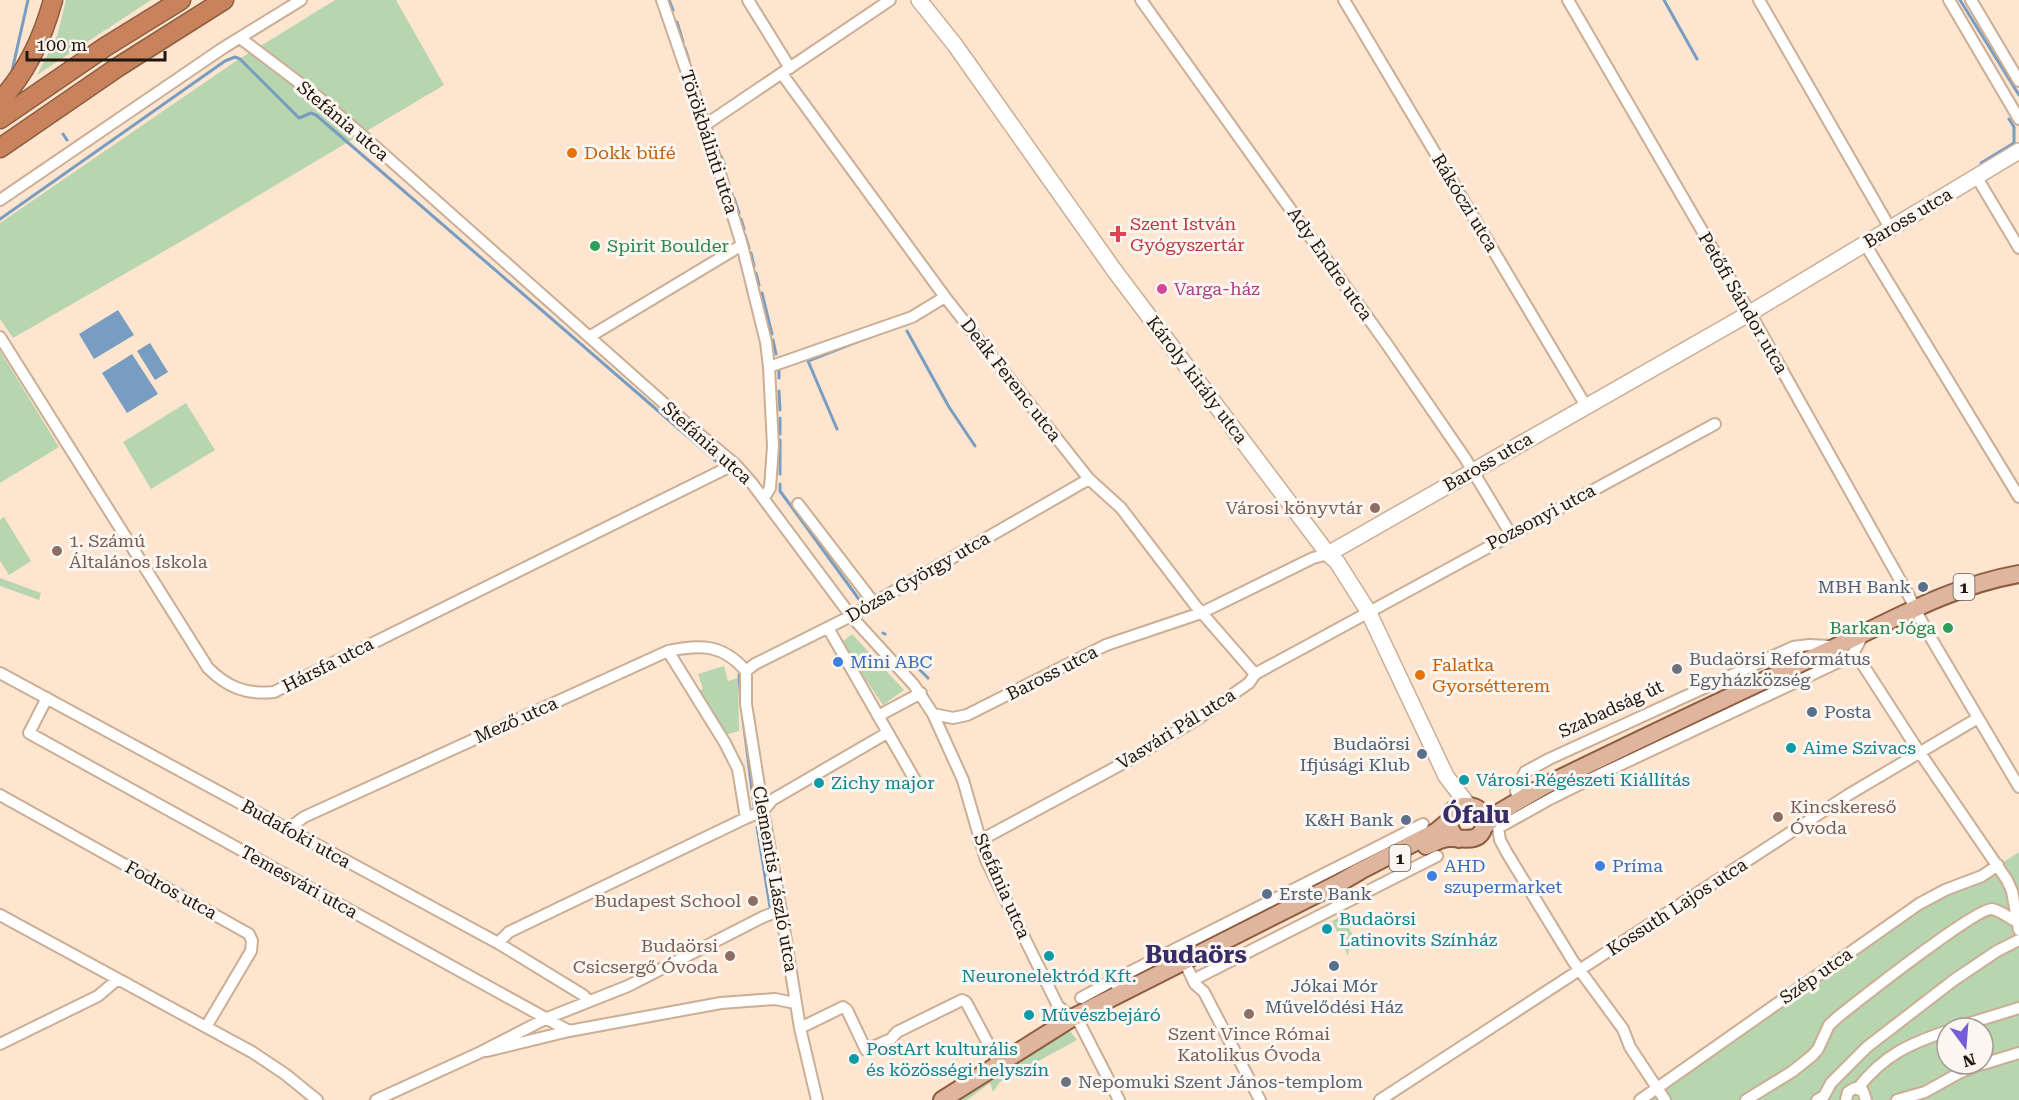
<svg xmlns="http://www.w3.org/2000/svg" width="2019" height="1100" font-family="'Roboto Serif',serif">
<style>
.green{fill:#b7d5ae;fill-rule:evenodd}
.water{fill:#799dc0}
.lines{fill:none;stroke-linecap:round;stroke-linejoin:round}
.stream{stroke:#799dc0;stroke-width:3}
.street-casing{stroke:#cbae94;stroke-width:14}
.secondary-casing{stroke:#cbae94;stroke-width:18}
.primary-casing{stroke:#8e5d40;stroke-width:20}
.highway-casing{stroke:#8e5d40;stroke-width:21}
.street{stroke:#fff;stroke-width:10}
.secondary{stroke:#fff;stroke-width:15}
.primary{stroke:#dfb59d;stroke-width:16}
.highway{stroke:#c9835c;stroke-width:18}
.food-dot{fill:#e8710a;stroke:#fcf6f1;stroke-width:2}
.health-dot{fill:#e0444e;stroke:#fcf6f1;stroke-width:2}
.leisure-dot{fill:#2e9e5b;stroke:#fcf6f1;stroke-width:2}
.hotel-dot{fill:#d1479c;stroke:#fcf6f1;stroke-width:2}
.education-dot{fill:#8d6e63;stroke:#fcf6f1;stroke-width:2}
.service-dot{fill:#5c6f8a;stroke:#fcf6f1;stroke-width:2}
.shop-dot{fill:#3f7fe0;stroke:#fcf6f1;stroke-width:2}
.worship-dot{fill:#6b7280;stroke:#fcf6f1;stroke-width:2}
.culture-dot{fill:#0f9aa8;stroke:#fcf6f1;stroke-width:2}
.labels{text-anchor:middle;stroke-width:6;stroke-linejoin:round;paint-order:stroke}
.shield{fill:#fcf6f1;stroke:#635951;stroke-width:1.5}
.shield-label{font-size:16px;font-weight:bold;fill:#21160d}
.street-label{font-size:18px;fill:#21160d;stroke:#fcf6f1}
.food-label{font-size:18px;fill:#c56008;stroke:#fcf6f1;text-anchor:start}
.health-label{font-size:18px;fill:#be3a42;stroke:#fcf6f1;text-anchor:start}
.leisure-label{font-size:18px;fill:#27864d;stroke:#fcf6f1;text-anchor:start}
.hotel-label{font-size:18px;fill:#b23c85;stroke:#fcf6f1;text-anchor:start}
.education-label{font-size:18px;fill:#785e54;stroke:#fcf6f1;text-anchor:end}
.service-label{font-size:18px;fill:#4e5e75;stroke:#fcf6f1;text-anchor:end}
.worship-label{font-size:18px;fill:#5b616d;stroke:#fcf6f1;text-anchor:start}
.shop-label{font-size:18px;fill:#366cbe;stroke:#fcf6f1;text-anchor:start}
.culture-label{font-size:18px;fill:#0d838f;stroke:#fcf6f1;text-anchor:start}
.district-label{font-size:24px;font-weight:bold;fill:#392d69;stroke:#fcf6f1}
</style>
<rect width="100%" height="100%" fill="#fde5d0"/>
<path class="green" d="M66,0H151L37,75L57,36Z
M335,0H396L444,85L187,238L13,338L0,319V223L236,61Z
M0,351L59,447L0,483Z
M186,403L215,450L151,489L123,442Z
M4,517L31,561L9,575L0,561V520Z
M0,578L41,593L39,600L0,586Z
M852,634L904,690L883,705L841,643Z
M724,666L728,681L738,678L739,731L725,735L698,691L703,689L698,674Z
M2019,852V1100H1640L1919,904L1982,876ZM1947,1028H1983V1064H1947Z
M1342,916L1354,937L1349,947L1348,956L1332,921Z
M1070,1031L1077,1040L1000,1082L993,1092L990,1083L967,1100H954L1066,1032Z"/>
<path class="water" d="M118,310L134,335L94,359L79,334Z
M150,343L168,372L155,380L137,351Z
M132,354L158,394L127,413L102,373Z"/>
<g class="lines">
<path class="stream" d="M669,0L673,10
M1664,0L1697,59
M1960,0L2019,95
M677,22L683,42
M685,48L689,61
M691,67L696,81
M12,71L28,0
M63,134L67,140
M715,135L717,144
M721,156L725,166
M1981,163L2014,143V127L2009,119
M734,198L739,213
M0,219L225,61L235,57L240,59L299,118L311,113L316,115L716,461
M741,219L744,229
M745,235L749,248
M751,253L754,266
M756,273L759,285
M762,293L772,334
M907,331L949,407L975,446
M773,340L776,354
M779,371V378
M779,391L780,410
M780,418V434
M837,429L808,361L872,336
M780,440V474
M780,484V491L861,602
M883,633L885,634
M906,657L908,658
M911,661L928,678
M739,675L741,703
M743,719L754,806
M757,827L770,907"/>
<defs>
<path id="street" d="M662,0L705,125L742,245L766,342L769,367L773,446L770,488L764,498
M748,0L790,68
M1141,0L1386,343L1465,458L1510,533
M1344,0L1586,406
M1568,0L1750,313L1909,596L1925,628L2019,787
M1759,0L1890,228
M1949,0L2019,119
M1971,0L2019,81
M240,38L318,97L379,150L685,422L735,464L751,482L851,616L914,685L933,714L963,780L986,860L1058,1006L1080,1024L1119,1100
M782,74L945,297L1089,479L1121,508L1195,605L1255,674
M705,125L890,0
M1976,176L2019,248
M0,200L223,48L301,0
M1865,244L2019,497
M0,337L208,668C227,687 246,695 274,692L735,464
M589,337L742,245
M769,367L912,317L945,297
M798,504L874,603
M828,628L915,780
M668,651L725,743L738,769L746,818
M1863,665L1914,744L2007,880L2012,891L2019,930
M746,671V704L763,811L782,916L800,1028L817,1100
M746,671L755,664L851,616L1089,479
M0,673L498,943L583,995L588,1000
M47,698L29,733L569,1031
M933,714L953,718L967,715L1106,645L1201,613L1313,558L1328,554
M878,716L921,693
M0,795L249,934L252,941L251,951L206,1027
M1517,796L1516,791L1525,772L1549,759L1793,647L1809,645L1831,646
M288,829L304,817L668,651C700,644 723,644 746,671
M979,841L1131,759L1199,718L1249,683L1255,674L1715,424
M0,915L252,1052L285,1074L317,1100
M498,943L509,932L746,818L763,811L772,800L887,733
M1184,961L1195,984L1204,992L1260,1100
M1193,980L1437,856
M1120,992L1114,980L1423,824
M1081,998L1114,980
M800,1028L843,1007L847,1010L866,1050L891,1039L897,1032L962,1000L966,1002L999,1064
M1954,1028L2019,1008
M0,1044L98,996L118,979
M487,1051L569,1031L721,1003L775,999L795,1003
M1983,1064L2019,1053
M1858,1088C1884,1055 1909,1044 1947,1031
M376,1100L481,1052L545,1019L628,986L763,917L781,910
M1380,1100L1848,795L1978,718
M1640,1100L1919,904L1945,890L1982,876L1998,865
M1665,1100L1630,1047L1623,1029L1573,961L1507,853L1500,840L1498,828L1550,799L1588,780L1849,657L1854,652L1863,635
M1746,1100L1793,1071L1813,1055L1818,1049L1829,1025L1839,1016C1858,1001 1977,907 1992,909C1999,910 2010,918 2017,922
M1817,1100L1824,1096L1831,1083L1867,1047L1954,980L1997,951L2019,940
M1846,1100L1848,1092L1855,1088L1863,1091L1866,1100
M1897,1100L1925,1092L1961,1072L1981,1064"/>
<path id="secondary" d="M919,0L955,45L1114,270L1328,554L1337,562L1368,611L1446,776L1468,805
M1328,554L1750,313L2019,151"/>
<path id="primary" d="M1484,827L1498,813L1544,786C1638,740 1733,695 1829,650C1891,621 1950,586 2019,574
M1426,846C1433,843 1440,839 1448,838C1461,837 1480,845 1484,826C1488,807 1465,800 1452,811C1448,823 1448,832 1459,839
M942,1100L1072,1018L1341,882L1360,871L1437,831L1449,821"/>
<path id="highway" d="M0,101C27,72 43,37 53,0
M0,119L105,47L181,0
M0,148L118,67L224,0"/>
</defs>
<use href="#street" class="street-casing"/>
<use href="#secondary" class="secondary-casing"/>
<use href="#primary" class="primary-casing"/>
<use href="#highway" class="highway-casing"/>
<use href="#street" class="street"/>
<use href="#secondary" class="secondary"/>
<use href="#primary" class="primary"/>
<use href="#highway" class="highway"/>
</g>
<g class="food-dot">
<circle cx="572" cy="153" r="6"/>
<circle cx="1420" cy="675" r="6"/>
</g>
<path class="health-dot" d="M1115 225h6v6h6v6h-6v6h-6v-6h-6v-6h6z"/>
<g class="leisure-dot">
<circle cx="595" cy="246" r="6"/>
<circle cx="1948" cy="628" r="6"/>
</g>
<circle class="hotel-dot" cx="1162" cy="289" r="6"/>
<g class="education-dot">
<circle cx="1375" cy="508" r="6"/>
<circle cx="57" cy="551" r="6"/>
<circle cx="1778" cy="817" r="6"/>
<circle cx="753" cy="901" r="6"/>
<circle cx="730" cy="956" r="6"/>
<circle cx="1249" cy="1014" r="6"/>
</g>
<g class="service-dot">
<circle cx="1923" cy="587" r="6"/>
<circle cx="1812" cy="712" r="6"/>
<circle cx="1422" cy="754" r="6"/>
<circle cx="1406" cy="820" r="6"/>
<circle cx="1267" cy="894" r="6"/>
<circle cx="1334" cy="966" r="6"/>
</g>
<g class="shop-dot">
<circle cx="838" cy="662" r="6"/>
<circle cx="1600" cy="866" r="6"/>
<circle cx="1432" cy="876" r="6"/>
</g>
<g class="worship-dot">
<circle cx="1677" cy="669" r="6"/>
<circle cx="1066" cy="1082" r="6"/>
</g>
<g class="culture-dot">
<circle cx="1791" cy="748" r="6"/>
<circle cx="1464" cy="780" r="6"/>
<circle cx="819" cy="783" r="6"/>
<circle cx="1327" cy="929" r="6"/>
<circle cx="1049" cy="956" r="6"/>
<circle cx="1029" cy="1015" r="6"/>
<circle cx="854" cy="1059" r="6"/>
</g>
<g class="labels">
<g class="shield">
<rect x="1953.5" y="574" width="21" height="26" rx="4.5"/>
<rect x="1389.5" y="845" width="21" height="26" rx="4.5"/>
</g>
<g class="shield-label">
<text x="1964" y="593">1</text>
<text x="1400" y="864">1</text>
</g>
<g class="street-label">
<text transform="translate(343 121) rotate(40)" y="6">Stefánia utca</text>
<text transform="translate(709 142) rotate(72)" y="6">Törökbálinti utca</text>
<text transform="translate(1465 203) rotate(59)" y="6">Rákóczi utca</text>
<text transform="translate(1908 218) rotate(-31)" y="6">Baross utca</text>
<text transform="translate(1330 264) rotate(55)" y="6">Ady Endre utca</text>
<text transform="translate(1743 303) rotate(60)" y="6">Petőfi Sándor utca</text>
<text transform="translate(1011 380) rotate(52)" y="6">Deák Ferenc utca</text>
<text transform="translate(1197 380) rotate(53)" y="6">Károly király utca</text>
<text transform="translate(707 443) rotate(42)" y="6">Stefánia utca</text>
<text transform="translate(1488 462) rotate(-30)" y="6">Baross utca</text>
<text transform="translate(1541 517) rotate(-28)" y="6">Pozsonyi utca</text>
<text transform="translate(918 577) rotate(-30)" y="6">Dózsa György utca</text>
<text transform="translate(328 665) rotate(-27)" y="6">Hársfa utca</text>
<text transform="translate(1052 673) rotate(-27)" y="6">Baross utca</text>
<text transform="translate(1611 709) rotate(-25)" y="6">Szabadság út</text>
<text transform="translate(516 720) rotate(-24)" y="6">Mező utca</text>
<text transform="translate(1176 729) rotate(-32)" y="6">Vasvári Pál utca</text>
<text transform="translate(296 834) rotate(29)" y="6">Budafoki utca</text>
<text transform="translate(775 879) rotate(80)" y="6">Clementis László utca</text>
<text transform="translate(299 882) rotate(29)" y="6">Temesvári utca</text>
<text transform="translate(1002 886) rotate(66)" y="6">Stefánia utca</text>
<text transform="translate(171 890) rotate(29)" y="6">Fodros utca</text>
<text transform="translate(1677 907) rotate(-33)" y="6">Kossuth Lajos utca</text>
<text transform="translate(1816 976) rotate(-35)" y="6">Szép utca</text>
</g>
<g class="food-label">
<text x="584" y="159">Dokk büfé</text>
<text x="1432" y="671">Falatka<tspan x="1432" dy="21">Gyorsétterem</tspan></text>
</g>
<g class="health-label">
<text x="1130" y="230">Szent István<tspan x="1130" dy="21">Gyógyszertár</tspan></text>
</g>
<g class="leisure-label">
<text x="607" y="252">Spirit Boulder</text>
<text x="1936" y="634" text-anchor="end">Barkan Jóga</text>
</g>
<g class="hotel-label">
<text x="1174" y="295">Varga-ház</text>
</g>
<g class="education-label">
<text x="1363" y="514">Városi könyvtár</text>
<text x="69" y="547" text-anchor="start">1. Számú<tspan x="69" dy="21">Általános Iskola</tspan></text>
<text x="1790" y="813" text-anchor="start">Kincskereső<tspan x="1790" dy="21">Óvoda</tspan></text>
<text x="741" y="907">Budapest School</text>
<text x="718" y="952">Budaörsi<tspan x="718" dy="21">Csicsergő Óvoda</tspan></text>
<text x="1249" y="1040" text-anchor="middle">Szent Vince Római<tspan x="1249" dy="21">Katolikus Óvoda</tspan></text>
</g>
<g class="service-label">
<text x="1911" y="593">MBH Bank</text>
<text x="1824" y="718" text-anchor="start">Posta</text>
<text x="1410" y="750">Budaörsi<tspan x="1410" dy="21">Ifjúsági Klub</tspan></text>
<text x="1394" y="826">K&amp;H Bank</text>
<text x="1279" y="900" text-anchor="start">Erste Bank</text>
<text x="1334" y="992" text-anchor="middle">Jókai Mór<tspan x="1334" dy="21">Művelődési Ház</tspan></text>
</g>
<g class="worship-label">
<text x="1689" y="665">Budaörsi Református<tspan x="1689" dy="21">Egyházközség</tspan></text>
<text x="1078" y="1088">Nepomuki Szent János-templom</text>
</g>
<g class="shop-label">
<text x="850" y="668">Mini ABC</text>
<text x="1444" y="872">AHD<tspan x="1444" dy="21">szupermarket</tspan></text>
<text x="1612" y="872">Príma</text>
</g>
<g class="culture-label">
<text x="1803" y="754">Aime Szivacs</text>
<text x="1476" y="786">Városi Régészeti Kiállítás</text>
<text x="831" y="789">Zichy major</text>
<text x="1339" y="925">Budaörsi<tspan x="1339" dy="21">Latinovits Színház</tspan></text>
<text x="1049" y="982" text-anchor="middle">Neuronelektród Kft.</text>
<text x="1041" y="1021">Művészbejáró</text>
<text x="866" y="1055">PostArt kulturális<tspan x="866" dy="21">és közösségi helyszín</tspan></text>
</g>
<g class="district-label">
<text x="1476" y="823">Ófalu</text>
<text x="1196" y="963">Budaörs</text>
</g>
</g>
<g transform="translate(1965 1046) rotate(164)"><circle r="28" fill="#fcf6f1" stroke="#a49c96" stroke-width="1.5"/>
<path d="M0-4.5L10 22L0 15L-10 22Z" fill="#775cd7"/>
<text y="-9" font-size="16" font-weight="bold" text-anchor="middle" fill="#21160d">N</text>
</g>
<path d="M27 51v9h138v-9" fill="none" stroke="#21160d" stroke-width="3"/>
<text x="36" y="51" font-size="18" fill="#21160d" stroke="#fcf6f1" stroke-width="4.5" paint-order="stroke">100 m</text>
</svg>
